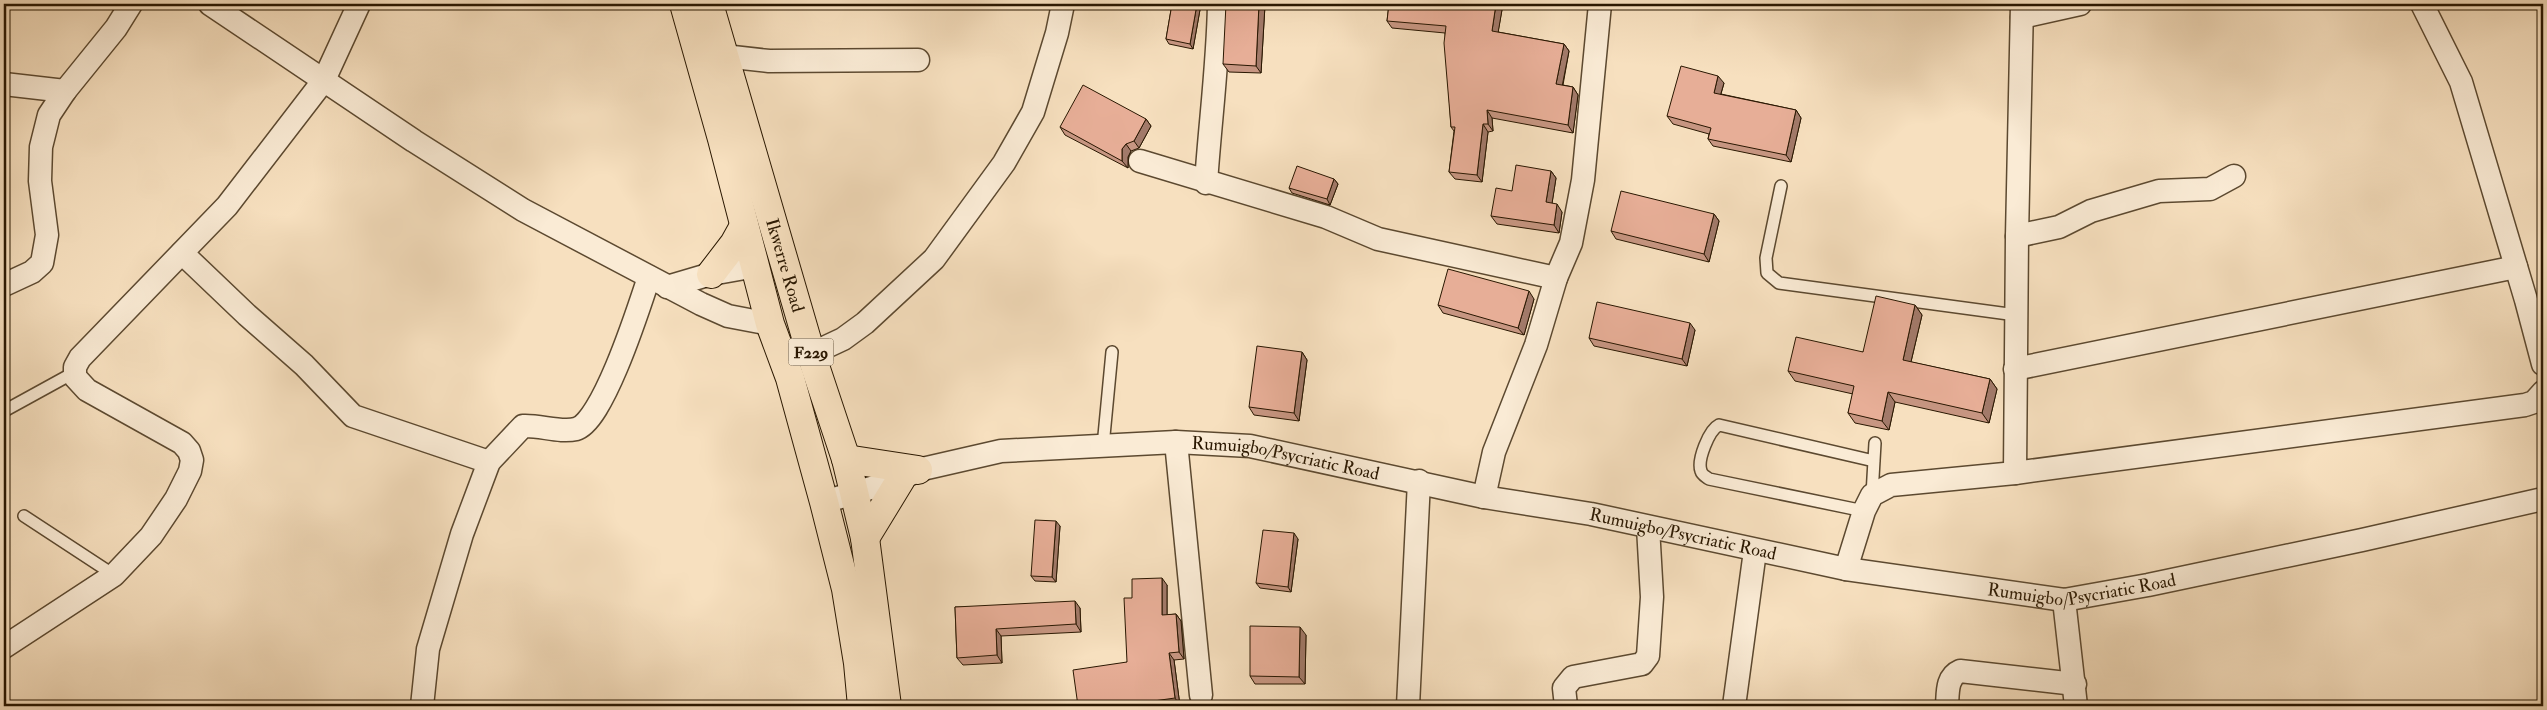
<svg xmlns="http://www.w3.org/2000/svg" width="2547" height="710" font-family="'IM FELL Double Pica',serif">
<style>
.lines{fill:none;stroke-linecap:round;stroke-linejoin:round}
.service-casing{stroke:#5c4930;stroke-width:14}
.minor-casing{stroke:#5c4930;stroke-width:25}
.primary-casing{stroke:#291701;stroke-width:30}
.service{stroke:#faebd5;stroke-width:11}
.minor{stroke:#faebd5;stroke-width:22}
.primary{stroke:#f7e0bf;stroke-width:28}
.wall{fill:#c79682;stroke:#291701}
.shaded-wall{fill:#a27a6a;stroke:#291701}
.building{fill:#e7ae97;stroke:#291701}
.labels{text-anchor:middle;stroke-width:4.5;stroke-linejoin:round;paint-order:stroke}
.shield{fill:#faebd5;stroke:#685741;stroke-width:1}
.shield-label{font-size:16px;font-weight:bold;fill:#291701}
.street-label{font-size:18px;fill:#291701;stroke:#faebd5}
</style>
<rect width="100%" height="100%" fill="#f7e0bf"/>
<filter id="stains"><feTurbulence type="fractalNoise" baseFrequency=".004" numOctaves="4"/><feColorMatrix values="0 0 0 0 .2 0 0 0 0 .09 0 0 0 0 .02 0 0 0 .5 -.17"/></filter>
<radialGradient id="worn" r=".72"><stop offset=".6" stop-color="#630" stop-opacity="0"/><stop offset="1" stop-color="#630" stop-opacity=".3"/></radialGradient>
<g class="lines">
<defs>
<path id="service" d="M1781,186L1766,258L1767,273L1779,283L2016,315
M4,411L75,372
M1103,446L1112,352
M1872,495L1875,443
M1864,511L1709,479C1705,476 1702,475 1701,471C1697,460 1709,430 1719,425L1874,461
M24,516L114,575"/>
<g id="minor">
<path d="M210,4L414,141L523,210L701,304L728,316L770,324"/>
<path d="M2022,4L2017,236L2015,473L2525,405L2534,402L2543,392"/>
<path d="M2422,4L2461,82L2526,300L2543,364"/>
<path d="M2022,17L2080,4"/>
<path d="M724,56L769,61L918,60"/>
<path d="M4,84L65,91"/>
<path d="M1140,161L1326,217L1378,239L1556,278"/>
<path d="M1206,183C1210,123 1218,64 1219,4"/>
<path d="M2017,236L2059,227L2091,211L2159,191L2210,189L2234,176"/>
<path d="M182,253L247,315L304,365L353,416L489,462"/>
<path d="M4,285L32,272L42,263L47,235L40,181L41,147L49,115L65,91L116,28L131,4"/>
<path d="M667,287L711,274L756,266"/>
<path d="M811,354L843,339L865,323L934,259L1004,163L1033,112L1057,33L1063,4"/>
<path d="M2015,369L2516,267"/>
<path d="M1176,442L1201,695"/>
<path d="M1484,497L1494,452L1536,345L1556,278L1571,243L1583,180L1600,4"/>
<path id="s1" d="M824,502L901,479L918,470L1001,451L1176,442L1250,446L1484,497L1591,514L1846,569L2064,600L2148,585L2362,540L2543,499"/>
<path d="M1846,569L1864,511L1872,495L1891,485L2015,473"/>
<path d="M2064,600L2076,706"/>
<path d="M4,647L114,575L151,536L176,499L190,471L192,460L189,451L182,443L87,390L75,377V367L80,358L227,206L324,80L359,4"/>
<path d="M422,706L428,649L462,534L489,462L523,426C540,425 560,433 576,429C603,422 640,304 649,277"/>
<path d="M1408,706L1419,481"/>
<path d="M1566,706L1564,688L1573,677L1642,664L1648,656L1652,597L1648,527"/>
<path d="M1734,706L1755,551"/>
<path d="M1947,706C1948,694 1946,677 1960,671L2075,684"/>
</g>
<g id="primary">
<path d="M684,4L722,139L770,324L790,378L824,502L846,589L858,663L862,706"/>
<path id="s2" d="M709,4L811,354L846,459L865,538L887,706"/>
<path d="M711,274L734,244L744,226"/>
<path d="M846,459L918,470"/>
<path d="M865,538L901,479"/>
</g>
</defs>
<use href="#service" class="service-casing"/>
<use href="#minor" class="minor-casing"/>
<use href="#primary" class="primary-casing"/>
<use href="#service" class="service"/>
<use href="#minor" class="minor"/>
<use href="#primary" class="primary"/>
</g>
<path class="wall" d="M1172,4H1201L1193,49L1169,44L1166,39Z
M1389,4H1503L1498,32L1564,44L1569,51L1563,85L1573,87L1578,95L1573,133L1492,118L1493,131L1488,132L1482,182L1455,179L1449,172L1454,131L1451,127L1445,33L1392,28L1387,21Z
M1754,4H1776V7Z
M1265,5L1261,73L1229,72L1223,64Z
M1724,83L1721,94L1796,110L1801,118L1791,162L1713,146L1708,139L1709,134L1673,124L1667,116Z
M1146,119L1151,126L1139,148L1131,151L1128,157V168L1065,135L1060,127Z
M1551,171L1556,178L1552,203L1562,212L1559,233L1497,224L1491,216L1512,191Z
M1334,179L1338,184L1330,205L1292,193L1289,188Z
M1714,214L1719,221L1709,262L1616,239L1611,231Z
M1534,299L1524,335L1443,313L1438,305Z
M1915,305L1922,315L1911,362L1990,379L1997,389L1989,423L1895,402L1889,430L1855,423L1848,413L1853,394L1795,381L1788,371L1863,352Z
M1695,330L1687,366L1594,346L1589,338Z
M1302,352L1307,360L1299,421L1254,415L1249,407Z
M1060,526L1056,582L1035,581L1031,576Z
M1298,539L1291,592L1260,588L1256,583Z
M1167,585V615L1176,614L1181,621L1184,659L1174,660L1180,706H1078L1127,662Z
M955,607L1080,608L1081,632L1001,636L1002,663L963,665L957,658Z
M1306,635L1305,684H1255L1250,676Z"/>
<path class="shaded-wall" d="M1197,4H1201L1193,49L1190,44Z
M1259,4H1264L1265,5L1261,73L1256,66Z
M1496,4H1503L1497,39L1492,31Z
M1564,44L1569,51L1561,92L1556,84Z
M1718,76L1724,83L1719,100L1714,93Z
M1573,87L1578,95L1573,133L1568,125Z
M1487,110L1492,118L1493,131L1488,124Z
M1796,110L1801,118L1791,162L1786,155Z
M1146,119L1151,126L1139,148L1134,141Z
M1483,124L1488,132L1482,182L1477,175Z
M1126,144L1131,151L1128,157V168L1122,161V149Z
M1551,171L1556,178L1551,210L1546,202Z
M1334,179L1338,184L1330,205L1327,199Z
M1557,204L1562,212L1559,233L1554,225Z
M1714,214L1719,221L1709,262L1704,254Z
M1529,291L1534,299L1524,335L1518,328Z
M1915,305L1922,315L1909,370L1903,360Z
M1690,323L1695,330L1687,366L1682,359Z
M1302,352L1307,360L1299,421L1294,413Z
M1990,379L1997,389L1989,423L1982,413Z
M1888,392L1895,402L1889,430L1882,421Z
M1056,521L1060,526L1056,582L1052,577Z
M1294,533L1298,539L1291,592L1288,587Z
M1162,578L1167,585V622L1162,615Z
M1075,601L1080,608L1081,632L1076,624Z
M1176,614L1181,621L1184,659L1179,652Z
M1300,627L1306,635L1305,684L1299,677Z
M996,629L1001,636L1002,663L997,655Z
M1169,653L1174,660L1180,706L1175,698Z"/>
<path class="building" d="M1172,4H1197L1190,44L1166,39Z
M1226,4H1259L1256,66L1223,64Z
M1389,4H1496L1492,31L1564,44L1556,84L1573,87L1568,125L1487,110L1488,124H1483L1477,175L1449,172L1455,127H1451L1444,43L1446,26L1387,21Z
M1681,66L1718,76L1714,93L1796,110L1786,155L1708,139L1711,128L1667,116Z
M1083,85L1146,119L1134,141L1126,144L1122,149V161L1060,127Z
M1516,165L1551,171L1546,202L1557,204L1554,225L1491,216L1496,188L1512,191Z
M1297,166L1334,179L1327,199L1289,188Z
M1621,191L1714,214L1704,254L1611,231Z
M1448,269L1529,291L1518,328L1438,305Z
M1876,296L1915,305L1903,360L1990,379L1982,413L1888,392L1882,421L1848,413L1854,386L1788,371L1796,337L1863,352Z
M1597,302L1690,323L1682,359L1589,338Z
M1257,346L1302,352L1294,413L1249,407Z
M1035,520L1056,521L1052,577L1031,576Z
M1263,530L1294,533L1288,587L1256,583Z
M1162,578V615L1176,614L1179,652L1169,653L1175,698L1118,706H1078L1073,670L1127,662L1124,598H1132V579Z
M1075,601L1076,624L996,629L997,655L957,658L955,607Z
M1250,626L1300,627L1299,677L1250,676Z"/>
<g class="labels">
<rect class="shield" x="788.5" y="338.5" width="45" height="27" rx="4"/>
<g class="shield-label">
<text x="811" y="358">F229</text>
</g>
<g class="street-label">
<text dy="6" stroke="none"><textPath href="#s2" startOffset="272">Ikwerre Road</textPath></text>
<text dy="6" stroke="none"><textPath href="#s1" startOffset="471">Rumuigbo/Psycriatic Road</textPath></text>
<text dy="6" stroke="none"><textPath href="#s1" startOffset="876">Rumuigbo/Psycriatic Road</textPath></text>
<text dy="6" stroke="none"><textPath href="#s1" startOffset="1281">Rumuigbo/Psycriatic Road</textPath></text>
</g>
</g>
<rect width="2547" height="710" fill="none" stroke="#f7e0bf" stroke-width="20"/>
<rect x="5" y="5" width="2537" height="700" fill="none" stroke="#291701" stroke-width="2.5"/>
<rect x="10" y="10" width="2527" height="690" fill="none" stroke="#291701"/>
<rect width="100%" height="100%" filter="url(#stains)"/>
<rect width="100%" height="100%" fill="url(#worn)"/>
</svg>
